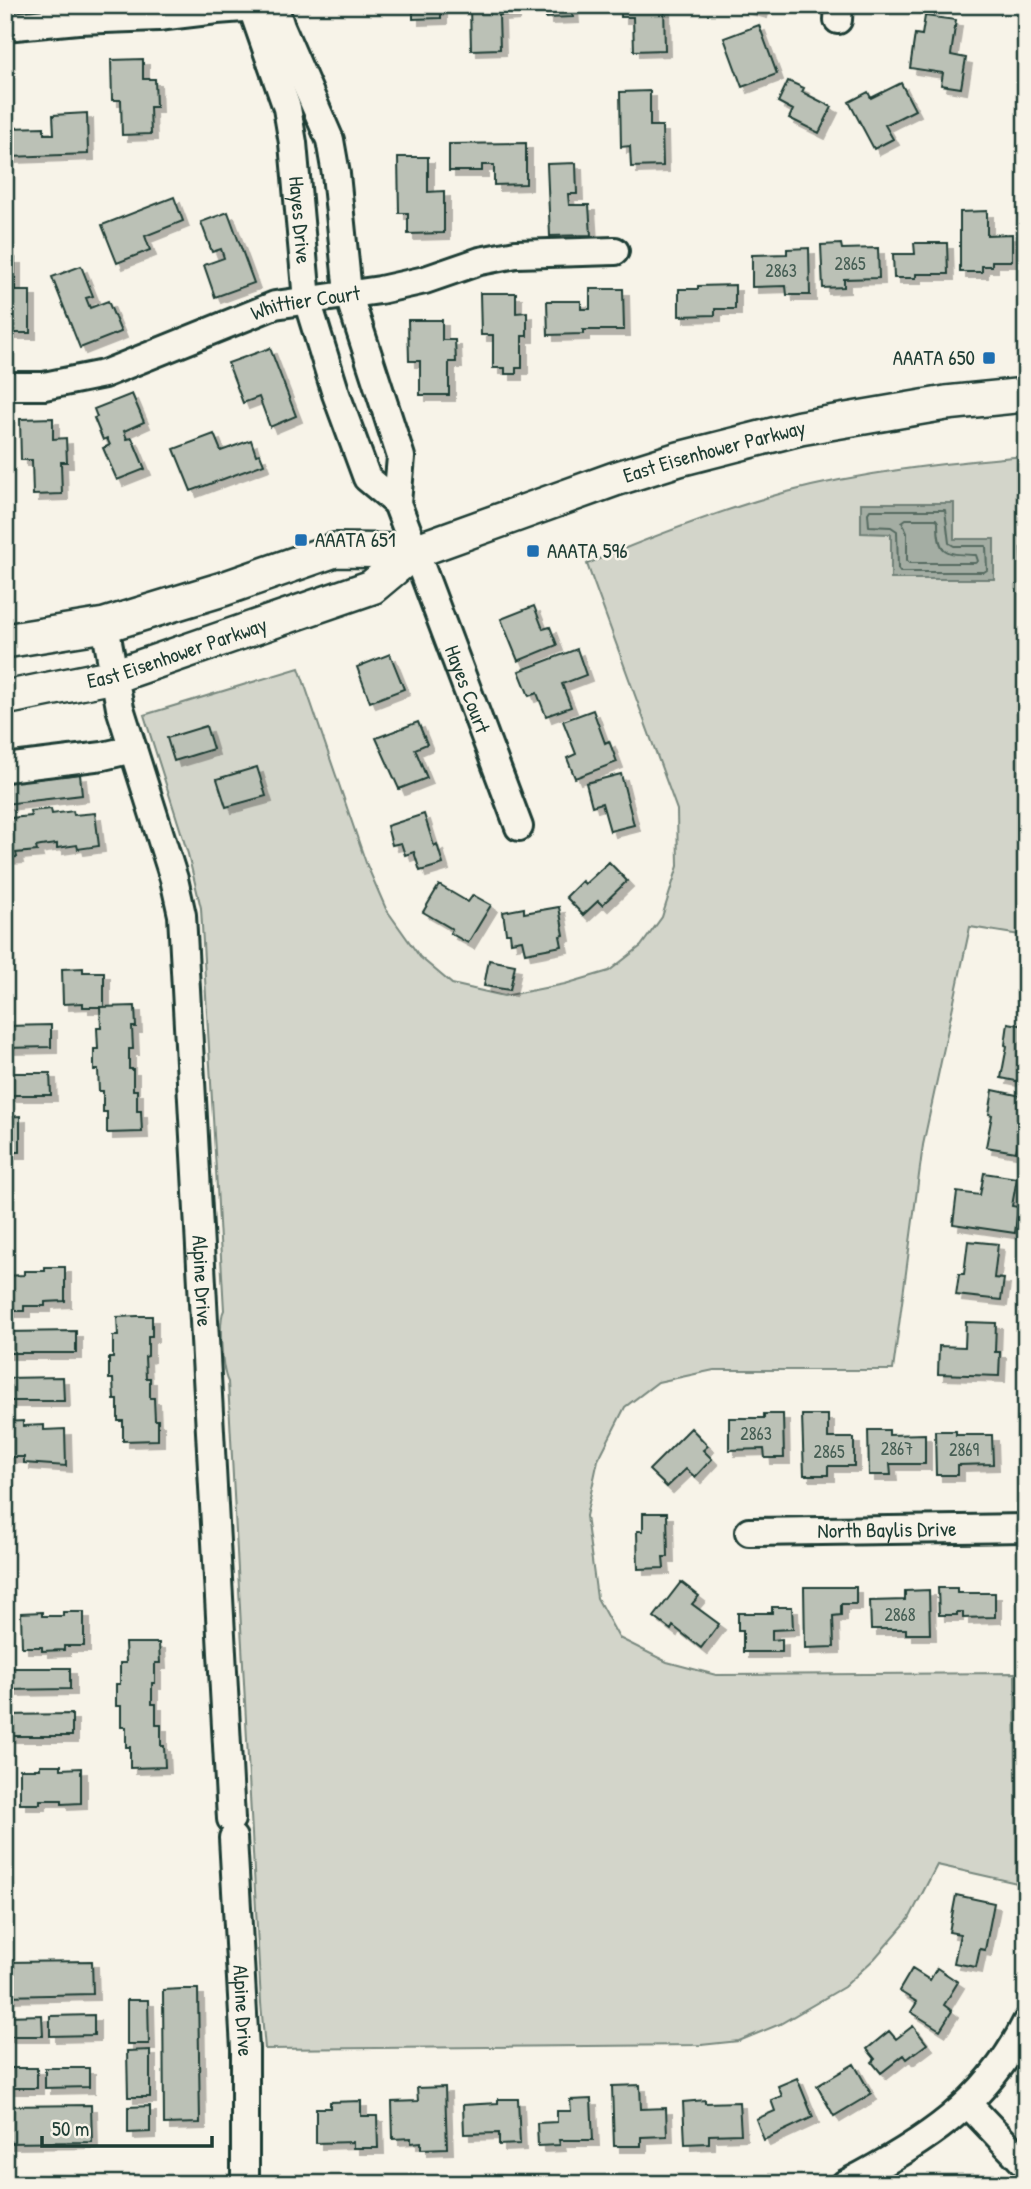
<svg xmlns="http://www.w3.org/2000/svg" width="1031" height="2189" font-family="'Patrick Hand',sans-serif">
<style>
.green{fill:#d3d5ca;stroke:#79897f;stroke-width:2}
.water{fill:#a4ada3;stroke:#6f8077;stroke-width:2}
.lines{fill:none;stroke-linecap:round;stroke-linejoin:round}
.shore{stroke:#546a60;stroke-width:2}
.building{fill:#bbc1b6;stroke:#1f3d34;stroke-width:2;filter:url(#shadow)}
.minor-casing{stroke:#1f3d34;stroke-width:32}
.major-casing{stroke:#1f3d34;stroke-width:38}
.minor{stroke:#f7f3e8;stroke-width:26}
.major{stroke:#f7f3e8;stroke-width:33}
.poi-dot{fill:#1f6fb2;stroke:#f7f3e8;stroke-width:2.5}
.labels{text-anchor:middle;stroke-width:5;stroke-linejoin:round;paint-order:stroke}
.number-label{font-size:18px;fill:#465e54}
.street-label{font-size:21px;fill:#1f3d34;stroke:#f7f3e8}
.poi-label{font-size:21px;fill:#1f3d34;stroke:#f7f3e8;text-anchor:start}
</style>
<defs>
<filter id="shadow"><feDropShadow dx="6" dy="6" stdDeviation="0" flood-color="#0004"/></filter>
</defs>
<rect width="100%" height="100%" fill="#f7f3e8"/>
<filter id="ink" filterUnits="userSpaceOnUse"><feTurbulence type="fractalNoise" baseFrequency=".0143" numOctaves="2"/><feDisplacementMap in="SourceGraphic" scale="14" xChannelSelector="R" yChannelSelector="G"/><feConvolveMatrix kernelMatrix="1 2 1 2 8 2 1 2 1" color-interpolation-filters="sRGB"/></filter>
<g filter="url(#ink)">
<path class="green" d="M1026,456V936L970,927L923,1145L893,1370H714L658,1382L625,1407L598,1460L586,1516L597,1598L619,1638L667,1662L716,1675L1015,1673L1017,1883L937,1865L909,1919L875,1958L844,1987L780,2024L739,2041L701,2045L265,2049L261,2003L228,1382C222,1371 218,1321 224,1310L201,908L188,854L144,715L299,668L366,863L386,909L420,957L452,984L504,996L565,984L609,971L641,946L662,917L678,866L677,810L587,564C651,537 715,512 783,493C862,472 944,463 1026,456Z"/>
<path class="water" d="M861,503H954V539H994V579H891V534L861,533Z"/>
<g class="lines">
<path class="shore" d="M870,510H945L949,543L954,546H986L987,570L984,572H900L898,569L897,531L891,527L869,526L868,513Z
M906,519H936L938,522C938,555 945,554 976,555L978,561L975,563H909L907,560V533L902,522Z"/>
</g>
<path class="building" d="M413,5H441V18L413,19Z
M470,5H514V14L499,15L500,49L471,50Z
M546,5H572L573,17L546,18Z
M621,5H664L665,50L634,51L633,17H621Z
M734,5H763L761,12Z
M925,16L956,20L951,55L966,58L961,88L941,85L943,73L910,68L915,34L922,35Z
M759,25L777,74L742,87L724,38Z
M143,59V79H155L156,107H150L151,134L122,135L121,100H112L111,60Z
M788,81L804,88L802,92L832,107L819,133L789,118L793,110L778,102Z
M901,83L915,110L885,125L893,139L874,149L849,102L868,92L871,98Z
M650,91V126H662L663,166L631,167L630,146L621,147L620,92Z
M87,113L88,154L10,157L9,128L44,127V134H54L53,115Z
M526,143V184L494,185V165H482V171H449V144Z
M398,157H428V192L444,191V233L408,234V213H399Z
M576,163L577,194H568L569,205H589L591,235L550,236L547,164Z
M174,197L183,221L145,236L150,250L117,263L102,225Z
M987,211V235L1012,234V261H992V266H982V272H960V212Z
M228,212L254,283L215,297L204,265L224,258L221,249L212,252L201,222Z
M914,243H947L948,274H916V278H894L893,254H915Z
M841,244L842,249L878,248L879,278L844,279V287L823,288L821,245Z
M809,248L810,295H787L786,286L752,287V255L787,254V249Z
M5,258H15V291H30V333H5Z
M81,266L93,296L86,298L90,308L108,301L121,332L80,348L52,277Z
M735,285V309H715V315L679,316V289H698V286Z
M590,289H623L624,330H583V334L548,335L547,301H581V309H590Z
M480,293H516V313L527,312V336H522V368H516V374H505V368H493V335H481Z
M408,320H442V340H455L456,362H449V395H420V361H409Z
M270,348L296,416L270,427L259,397L243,403L228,363Z
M132,394L144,422L124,431L127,439L132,438L145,469L117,480L103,448L110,445L107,438L103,440L94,418L97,417L94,409Z
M53,418V439L66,438L67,462H61L62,494L33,495L32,460H21L20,419Z
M214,434L221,451L251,440L256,455L260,454L264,464L191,491L174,449Z
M1021,548H1026V601L1023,602Z
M534,606L543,629L550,627L557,645L518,661L501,619Z
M577,649L586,675L562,684L571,707L546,716L537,693L529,696L519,671Z
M390,654L404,689L370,702L357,667Z
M593,710L605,743L609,741L617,762L575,778L567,758L576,754L563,721Z
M418,722L427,744L415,749L427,778L399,789L376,738Z
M206,726L213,749L174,761L167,738Z
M257,767L266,796L226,807L217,779Z
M80,774L82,795L5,804V782Z
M621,774L634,825L610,831L602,803L592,806L586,783Z
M51,809L52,814L73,811L74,815L95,813L99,846L78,849L77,845L57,848V844L41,846L36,847L37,851L16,853L17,857L5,858V823L11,822V818L31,816L30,811Z
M424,814L434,846L437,844L443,864L420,871L414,852L405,855L401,843L392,845L387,826Z
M609,862L627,881L602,905L598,901L583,915L566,897L582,881L585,884Z
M439,885L468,902L473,895L491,905L468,943L450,933L452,929L423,912Z
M559,907L564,935L560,936L562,946L525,953L522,940L511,942L510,933H506L503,912L524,908V913Z
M489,960L515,965L510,990L484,986Z
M83,968V972H104V1007H83V1003L63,1004L62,969Z
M135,1006L136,1027H132L133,1049H129V1069H133V1090H137V1111H141L142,1132L107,1133V1112H103V1091H99L98,1070H94V1049H98L97,1028H101L100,1007Z
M1008,1023L1026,1026V1083L1001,1078L1007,1046L1005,1045Z
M51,1025V1047L5,1048V1026Z
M5,1073H50L51,1095H5Z
M993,1090L1026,1097V1121L1022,1120L1016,1152L986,1147L992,1115L989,1114Z
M20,1116V1152H5V1117Z
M984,1173L1017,1178L1012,1206L1018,1207L1015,1233L953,1224L957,1192L980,1195Z
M968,1241L998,1244L994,1278L1004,1279L1001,1300L956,1295L959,1274H964Z
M45,1267H65V1301L45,1302V1306H24V1311H5V1276L24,1275V1271H45Z
M137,1316H152V1336H148V1356L145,1357L146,1378H150V1398H154L155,1420H158V1440L123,1441V1421H118V1400H114L113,1379H109V1358H113V1336H118L117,1317Z
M966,1322L996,1323L995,1352H1000L999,1376L938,1374L939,1346L965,1347Z
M76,1331V1353H5V1332Z
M63,1377L64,1401H5V1378Z
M764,1414H783L784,1458H765L764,1449L729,1450V1418H764Z
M802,1415H828V1438H854V1466H828V1475H804Z
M23,1421V1426L44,1425V1430L65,1429L66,1466L24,1463V1457H5V1422Z
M691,1428L708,1446L703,1450L712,1459L695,1477L686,1469L667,1487L649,1470Z
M868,1430H889V1435L925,1434V1464H890L891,1475H869Z
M935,1431H956V1435H992L993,1464L958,1465V1475H936Z
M643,1513H667L668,1557H663L664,1568L638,1569L637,1531H643Z
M681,1582L699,1596L692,1604L719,1624L701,1648L673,1626L671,1630L654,1617Z
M804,1587H856V1604H841V1615L833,1616L834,1647L805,1648Z
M938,1588H957V1593H995V1617L963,1618V1612H957V1615H939Z
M929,1590L930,1634H906V1629H871L870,1601L905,1600V1591Z
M772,1607H792L793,1629L772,1630V1640L782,1639V1652H743V1631H738V1613H772Z
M42,1612V1616H63V1612H84V1646H64V1650L42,1651V1647H22L21,1613Z
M125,1643H159L160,1663H155V1683H152V1704H156V1725H161V1746H164L165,1767L130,1768V1747H126V1727H121V1706H116V1684H120V1663H126Z
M5,1668H70V1689L5,1690Z
M72,1714V1736H5V1715Z
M40,1765H61V1769L81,1768V1803L62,1804V1800H40V1804H20V1769H40Z
M956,1895L994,1903L985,1950L980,1949L976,1967L954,1963L960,1934L949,1932Z
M92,1961L93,1994L5,1996V1962Z
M937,1968L958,1982L944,2005L952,2011L940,2030L911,2012L917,2002L899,1991L912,1969L930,1980Z
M182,1989H198L200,2123L164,2124L163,1990Z
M127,2000H148L149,2044H127Z
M42,2015L43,2036H5V2016Z
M94,2015V2035L50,2036V2016Z
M913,2026L927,2044L907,2059L904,2055L881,2073L872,2062L875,2059L867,2049L889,2031L896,2039Z
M150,2050V2097H128L127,2051Z
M854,2064L871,2094L834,2116L817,2086Z
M5,2068H37V2088H5Z
M45,2068H89V2087L45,2088Z
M797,2078L813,2117L764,2140L756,2119L775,2111L771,2100L782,2096L778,2086Z
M640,2085L641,2109L666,2108L667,2136L641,2137V2146H614L612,2086Z
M445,2087L447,2148L421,2149V2142L411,2143V2138L393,2139L392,2102L418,2101L417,2088Z
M498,2099H518L520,2144L499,2145V2133L464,2134L463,2105L498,2103Z
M591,2099L593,2140H559L560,2145L538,2146L537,2123L557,2122V2111H571L570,2100Z
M705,2100V2103L739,2102L741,2134L709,2135V2143L685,2144L683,2102Z
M361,2101V2116H377L378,2148H353V2142L316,2143V2108H330V2102Z
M91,2105L92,2142L5,2143V2106Z
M150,2106V2132L128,2133V2107Z"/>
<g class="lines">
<defs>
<g id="minor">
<path id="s1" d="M251,5L287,108L293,143L307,300L336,394L367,478L397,503"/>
<path id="s2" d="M274,5L281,27L330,140L336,174L348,293L401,457L397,503L519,827"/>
<path d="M838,20L839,5"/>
<path d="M5,27L78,20L158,17L217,10L269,6"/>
<path id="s3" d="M5,386H44L104,374L275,305L380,290L425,280L480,261L516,254L615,251"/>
<path id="s4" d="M105,625L120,708L174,879L182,915L231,1819"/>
<path d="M5,768L103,756L133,749"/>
<path id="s5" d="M749,1532L1026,1528"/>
<path id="s6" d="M233,1838L245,2049V2184"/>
<path d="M968,2104L1026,2165"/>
<path d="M845,2184C922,2144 987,2103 1026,2023"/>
</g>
<g id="major">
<path d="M5,641L105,625L223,589L335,550L415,551"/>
<path id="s7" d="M5,698L114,676L372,587L415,551L615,479L679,459L800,428L946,403L1026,395"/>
</g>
</defs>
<use href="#minor" class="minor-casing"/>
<use href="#major" class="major-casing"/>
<use href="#minor" class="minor"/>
<use href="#major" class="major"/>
</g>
</g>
<g class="poi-dot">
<rect x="982" y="351" width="14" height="14" rx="3.5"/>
<rect x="294" y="533" width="14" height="14" rx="3.5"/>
<rect x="526" y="544" width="14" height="14" rx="3.5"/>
</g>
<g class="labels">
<g class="number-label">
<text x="850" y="270">2865</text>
<text x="781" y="277">2863</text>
<text x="756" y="1440">2863</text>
<text x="897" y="1455">2867</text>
<text x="964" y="1456">2869</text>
<text x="829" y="1458">2865</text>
<text x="900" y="1621">2868</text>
</g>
<g class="street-label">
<text dy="7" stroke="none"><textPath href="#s1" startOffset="222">Hayes Drive</textPath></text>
<text dy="7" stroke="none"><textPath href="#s3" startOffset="315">Whittier Court</textPath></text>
<text dy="7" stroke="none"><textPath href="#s7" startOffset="756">East Eisenhower Parkway</textPath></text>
<text dy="7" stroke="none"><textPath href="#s7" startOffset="178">East Eisenhower Parkway</textPath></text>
<text dy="7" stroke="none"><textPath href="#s2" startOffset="718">Hayes Court</textPath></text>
<text dy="7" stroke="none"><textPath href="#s4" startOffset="667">Alpine Drive</textPath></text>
<text dy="7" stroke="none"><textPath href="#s5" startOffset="138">North Baylis Drive</textPath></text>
<text dy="7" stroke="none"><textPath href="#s6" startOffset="173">Alpine Drive</textPath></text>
</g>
<g class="poi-label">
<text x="975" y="365" text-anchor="end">AAATA 650</text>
<text x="315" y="547">AAATA 651</text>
<text x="547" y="558">AAATA 596</text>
</g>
</g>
<rect width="1031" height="2189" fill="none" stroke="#f7f3e8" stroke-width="28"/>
<rect x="14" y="14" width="1003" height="2161" fill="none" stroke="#1f3d34" stroke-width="2.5" filter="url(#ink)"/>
<path d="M42 2136v10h170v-10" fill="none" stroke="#1f3d34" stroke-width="3.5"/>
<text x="52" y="2136" font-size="21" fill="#1f3d34" stroke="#f7f3e8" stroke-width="5" paint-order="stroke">50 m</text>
</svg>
